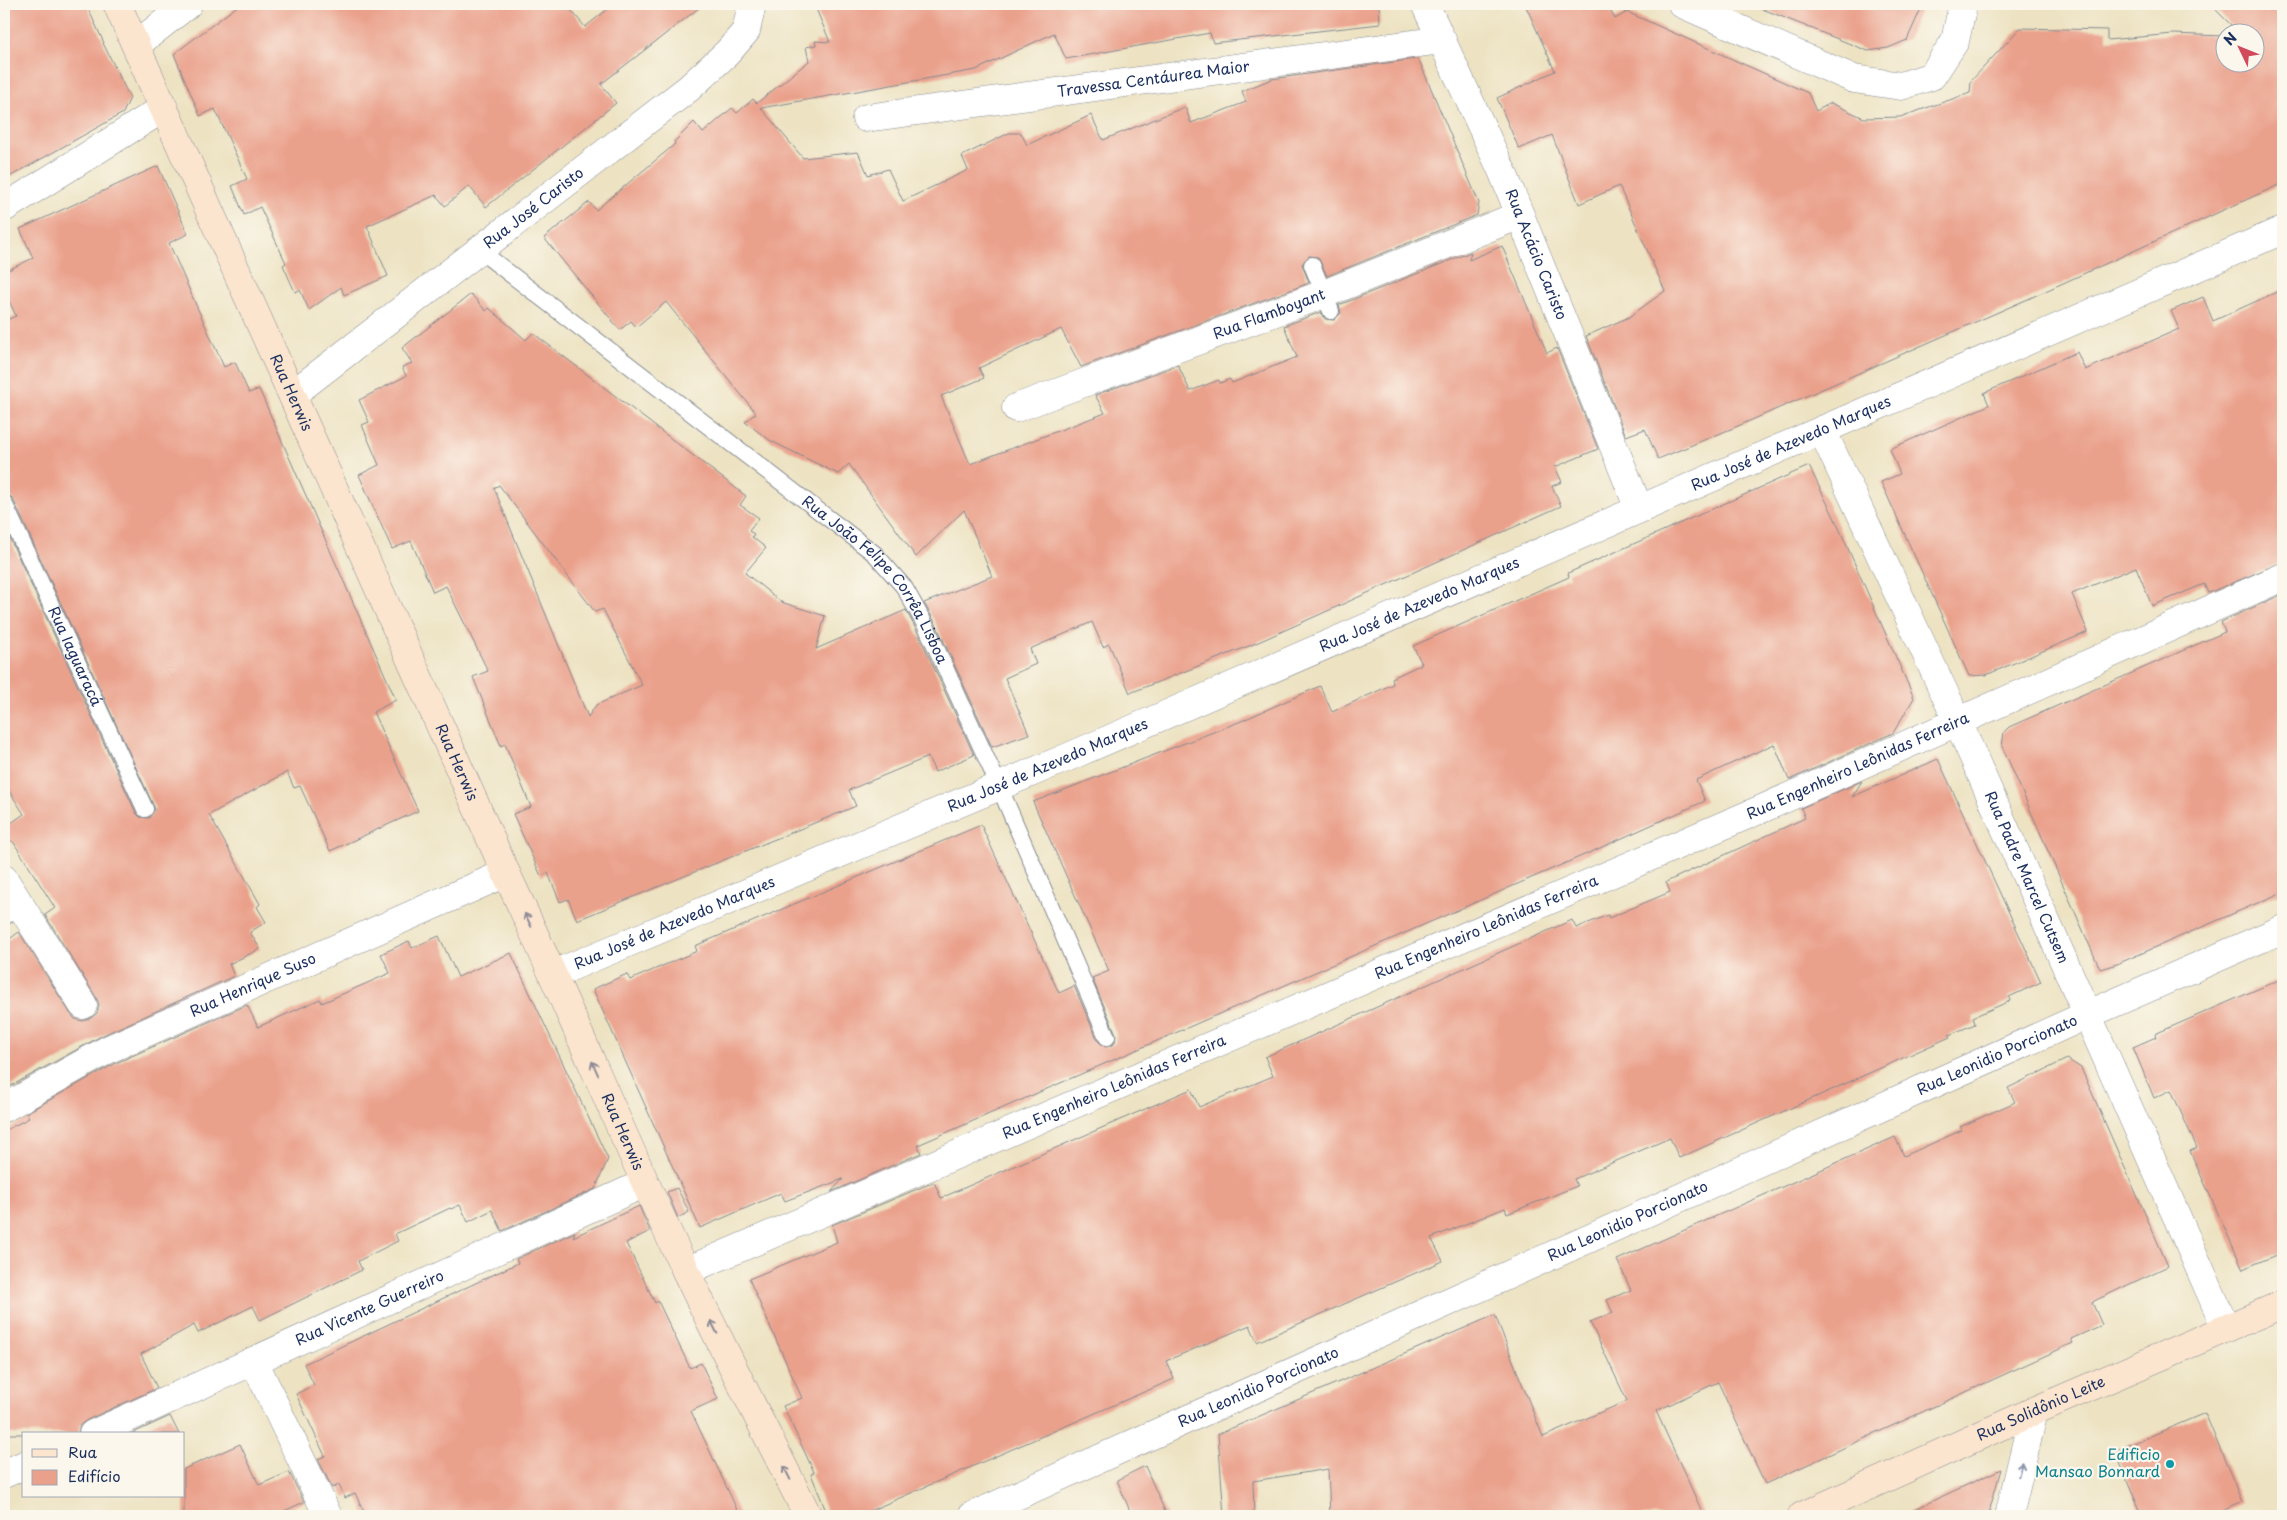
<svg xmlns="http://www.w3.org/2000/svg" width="2287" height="1520" font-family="'Playpen Sans',sans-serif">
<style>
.building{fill:#eaa18c;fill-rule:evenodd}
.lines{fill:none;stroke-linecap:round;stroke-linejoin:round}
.service-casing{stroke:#848990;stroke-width:18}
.minor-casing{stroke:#848990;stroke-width:29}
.secondary-casing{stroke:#848990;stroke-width:29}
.service{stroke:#fff;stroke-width:16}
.minor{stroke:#fff;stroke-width:28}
.secondary{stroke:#fce5cf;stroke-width:28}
.oneway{stroke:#8c8a96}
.oneway2{stroke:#8d97ae}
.culture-dot{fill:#0f9aa8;stroke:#fbf7ec;stroke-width:2}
.labels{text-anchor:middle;stroke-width:4.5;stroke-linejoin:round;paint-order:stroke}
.street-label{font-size:15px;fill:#1b2f5e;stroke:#fbf7ec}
.culture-label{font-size:15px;fill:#0d838f;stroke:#fbf7ec;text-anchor:end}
</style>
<rect width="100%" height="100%" fill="#fbf7ec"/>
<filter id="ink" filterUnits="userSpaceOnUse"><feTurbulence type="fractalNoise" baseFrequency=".02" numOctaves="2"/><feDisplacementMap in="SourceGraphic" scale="10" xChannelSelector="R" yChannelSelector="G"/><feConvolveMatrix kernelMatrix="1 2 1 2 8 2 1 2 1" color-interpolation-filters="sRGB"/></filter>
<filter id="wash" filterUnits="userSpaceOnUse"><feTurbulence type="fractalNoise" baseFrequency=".0096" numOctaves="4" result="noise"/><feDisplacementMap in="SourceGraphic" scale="20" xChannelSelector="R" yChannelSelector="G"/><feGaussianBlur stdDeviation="1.12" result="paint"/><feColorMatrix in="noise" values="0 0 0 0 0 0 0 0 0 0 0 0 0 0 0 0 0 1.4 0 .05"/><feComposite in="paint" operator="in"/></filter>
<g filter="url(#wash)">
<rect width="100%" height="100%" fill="#ede3c3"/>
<g id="blocks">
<path class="building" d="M4,4H86L104,43H103L130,98L123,113L4,180Z
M240,4H566L585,27L614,4H704L601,84L616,103L486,207L469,186L445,206L436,195L367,226L388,276L344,295L341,287L309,310L300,290L295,292L283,265L286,263L260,207L244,215L232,186L247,179L215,109L200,116L174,54Z
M814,4H1379L1380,24L1213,43L1210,33L1066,59L1054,33L976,70L761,108L803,158L858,152L868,175L888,169L903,201L968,170L962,156L1009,133H1021L1027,145L1091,115L1103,140L1185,107L1191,123L1246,102L1242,91L1272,79L1416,59L1419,60L1479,203L1477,215L1327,276L1318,257L1309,256L1302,264L1309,283L1081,367L1061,329L979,368L984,378L941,396L970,464L1100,415L1105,413L1095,395L1178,365L1190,391L1219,380L1220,383L1230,379L1232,383L1297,357L1284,326L1321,312L1325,319L1334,320L1341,313L1339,305L1471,252L1469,260L1502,246L1547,353L1557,348L1598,449L1555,467L1562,482L1552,486L1561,506L1254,644L1130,693L1109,644L1103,647L1092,622L1030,649L1036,664L1005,678L1029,734L992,747L936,624L924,603L992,576L964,510L916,557L849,464L838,474L771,441L745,422L756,413L666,302L636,327L631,321L620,330L544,238L589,202L596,210L675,144L674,142L694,122L703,133L732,108L737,113L753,99L757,103L809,61L806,47L816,45L815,41L830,42Z
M1525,4H1607L1615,19L1627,12L1808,93L1816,111L1831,103L1864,118L1900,117L1970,93L1971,81L2020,28L2107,30V40L2173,34L2224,36V62H2254V32H2238L2210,4H2283V183L2028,299L1738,426L1658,459L1645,429L1626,436L1586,336L1629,317L1665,291L1619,186L1579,204L1552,135L1519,149L1497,98L1555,71Z
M1750,4H1923L1907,40L1888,48L1868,51Z
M158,166L188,234L169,243L196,305L224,367L235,362L249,393L259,389L396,700L373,712L418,811L330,851L300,786L294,788L287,772L209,815L260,904L257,907L266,922L250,932L260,949L229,964L234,976L103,1035L11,1086L4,1074V943L19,932L70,1013L75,1019L83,1021L91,1018L97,1013L99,1005L96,997L45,915L55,908L14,843L4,834V828L24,814L4,783V526L136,813L140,817L149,818L155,809L13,499L9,495L4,493V321L16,316L4,290V272L33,258L20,229Z
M2283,289V562L2208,593L2204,584L2152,606L2136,567L2072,594L2088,632L1986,675L1969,676L1881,482L1900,474L1890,449L1989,405L1984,393L2077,352L2085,370L2179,329L2171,311L2203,297L2213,321Z
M471,294L486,311L489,308L526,340L533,333L746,496L740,505L759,518L749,531L754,534L752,537L766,548L745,573L781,602L825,616L816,649L906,610L918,633L974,755L935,772L928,757L849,790L856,806L577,920L568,899L560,902L548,873L541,876L513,814L531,807L505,744L501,746L473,677L488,671L446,586L433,592L411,541L392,549L359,475L379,465L362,425L369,422L359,400L406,376L402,367L412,363L402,348ZM499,485L595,612L603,609L642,685L596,705L588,717L494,488Z
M1809,466L1835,519L1914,698L1893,733L1789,780L1774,744L1696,780L1705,801L1591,852L918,1145L921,1153L831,1192L843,1179L785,1201L781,1193L700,1228L593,989L627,974L630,980L697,951L695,946L981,825L1059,993L1074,986L1098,1041L1105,1047L1110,1046L1115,1043L1116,1034L1092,978L1109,971L1033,802L1239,722L1320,686L1332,712L1393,684L1392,678L1422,664L1413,646L1569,577L1568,573Z
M2283,594V892L2117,964L2100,969L2002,746L2004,732L2009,727L2225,632L2221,622Z
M1938,759L2041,982L2009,997L2010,1001L1973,1017L1975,1024L1949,1035L1950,1037L1679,1158L1670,1138L1574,1179L1577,1186L1507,1214L1505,1208L1431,1238L1443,1261L1257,1342L1250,1325L1166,1361L1174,1379L858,1516H828L811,1474L814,1472L783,1406L802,1398L749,1279L837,1242L832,1225L934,1182L941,1198L1191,1089L1199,1107L1273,1076L1265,1057L1572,920L1576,928L1608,915L1609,918L1670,892L1666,882L1805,818L1801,808L1862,781L1852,797Z
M439,936L458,977L511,953L608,1159L595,1189L502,1231L492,1210L468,1222L460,1205L451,1209L450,1208L395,1234L398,1241L358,1261L362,1270L260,1320L253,1306L198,1333L194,1325L141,1354L157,1388L87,1420L80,1425L78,1434H4V1131L29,1118L26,1113L116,1063L247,1005L258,1027L320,999L322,1003L390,973L381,954L409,941L412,948Z
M2283,978V1252L2243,1269L2190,1151L2197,1148L2171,1090L2154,1098L2133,1047L2156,1037L2155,1034Z
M2067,1059L2081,1068L2168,1266L2092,1302L2102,1325L2071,1339L2073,1343L1765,1484L1718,1382L1656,1411L1704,1516H1330L1328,1469L1253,1481L1254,1516H1224L1218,1434L1495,1315L1543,1437L1627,1401L1590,1322L1613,1313L1607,1300L1631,1290L1617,1260L1895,1137L1904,1156L1962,1130L1960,1127L2015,1102L2008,1088Z
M677,1188L689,1212L678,1218L667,1192Z
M639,1206L650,1231L626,1243L655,1303L658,1301L690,1368L701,1363L718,1399L691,1411L740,1516H366L355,1493L345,1498L339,1485L332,1488L318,1459L325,1456L296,1394L314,1385L304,1364L518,1263L516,1259L575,1232L573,1237Z
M2205,1413L2242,1502L2211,1516H2142L2115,1451Z
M170,1416L179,1434H131Z
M240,1444L259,1485L289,1472L304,1502L273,1516H184V1469Z
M1145,1466L1167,1516H1132L1117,1480Z
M2001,1469L1988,1516H1900Z"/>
</g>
</g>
<g filter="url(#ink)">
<use href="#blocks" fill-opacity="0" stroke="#848990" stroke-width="1"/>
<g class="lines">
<defs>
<g id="service">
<path id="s1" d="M479,250L875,554L904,587L927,628L999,786L1107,1037"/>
<path d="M1312,265L1331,311"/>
<path id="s2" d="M4,503L145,809"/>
<path d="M4,917L20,905"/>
</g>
<g id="minor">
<path id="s3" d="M1425,4L1503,173L1639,509"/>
<path d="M1682,4L1854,79L1901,86L1932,76L1955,41L1963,4"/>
<path d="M136,45L188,4"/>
<path id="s4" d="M866,118L1442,40"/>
<path d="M4,208L164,108"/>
<path id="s5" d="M293,394L689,88L728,52L746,31L752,4"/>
<path id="s6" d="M1016,408L1324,294L1520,215"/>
<path id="s7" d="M1822,430L1958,722L2226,1328"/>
<path d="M4,879L83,1005"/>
<path id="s8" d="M554,974L1066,758L2283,230"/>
<path id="s9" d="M4,1108L109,1049L506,873"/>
<path id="s10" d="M686,1271L1764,808L2283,577"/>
<path d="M254,1361L328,1516"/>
<path id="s11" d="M93,1434L645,1183"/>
<path d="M4,1474L24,1465"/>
<path id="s12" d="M972,1516L2089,1014L2283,929"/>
<path d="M2009,1516L2034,1411"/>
</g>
<g id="secondary">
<path id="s13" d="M117,4L506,873C568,1004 623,1138 685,1269C724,1352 767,1434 808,1516"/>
<path id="s14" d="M1802,1516L2034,1411L2283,1304"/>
</g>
</defs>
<use href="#service" class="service-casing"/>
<use href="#minor" class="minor-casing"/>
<use href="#secondary" class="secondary-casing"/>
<use href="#service" class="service"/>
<use href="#minor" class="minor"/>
<use href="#secondary" class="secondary"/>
</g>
<defs><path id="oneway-shaft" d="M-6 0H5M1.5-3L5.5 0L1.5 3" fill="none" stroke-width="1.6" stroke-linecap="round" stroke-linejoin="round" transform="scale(1.25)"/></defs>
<g class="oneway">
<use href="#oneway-shaft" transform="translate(528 920) rotate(-116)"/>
<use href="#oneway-shaft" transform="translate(595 1068) rotate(-114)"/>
<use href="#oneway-shaft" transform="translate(714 1327) rotate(-117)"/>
<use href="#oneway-shaft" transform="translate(787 1473) rotate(-117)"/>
</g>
<use class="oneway2" href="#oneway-shaft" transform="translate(2020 1469) rotate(-77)"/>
</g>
<circle class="culture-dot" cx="2170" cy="1464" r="5"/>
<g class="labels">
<g class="street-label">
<text dy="5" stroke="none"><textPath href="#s4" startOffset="290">Travessa Centáurea Maior</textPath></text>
<text dy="5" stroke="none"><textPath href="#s5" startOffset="304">Rua José Caristo</textPath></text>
<text dy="5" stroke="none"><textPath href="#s3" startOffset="274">Rua Acácio Caristo</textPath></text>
<text dy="5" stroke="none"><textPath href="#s6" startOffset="270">Rua Flamboyant</textPath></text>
<text dy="5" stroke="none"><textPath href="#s13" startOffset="426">Rua Herwis</textPath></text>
<text dy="5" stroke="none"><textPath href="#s8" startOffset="1346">Rua José de Azevedo Marques</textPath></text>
<text dy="5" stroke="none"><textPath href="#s1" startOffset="519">Rua João Felipe Corrêa Lisboa</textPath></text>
<text dy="5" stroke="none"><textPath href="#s8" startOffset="941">Rua José de Azevedo Marques</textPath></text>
<text dy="5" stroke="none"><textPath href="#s2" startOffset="169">Rua Iaguaracá</textPath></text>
<text dy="5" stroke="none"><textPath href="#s13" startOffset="831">Rua Herwis</textPath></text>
<text dy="5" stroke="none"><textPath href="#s8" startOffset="536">Rua José de Azevedo Marques</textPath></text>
<text dy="5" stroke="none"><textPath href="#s10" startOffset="1276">Rua Engenheiro Leônidas Ferreira</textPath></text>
<text dy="5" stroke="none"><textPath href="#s7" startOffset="492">Rua Padre Marcel Cutsem</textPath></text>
<text dy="5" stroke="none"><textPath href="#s8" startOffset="131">Rua José de Azevedo Marques</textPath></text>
<text dy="5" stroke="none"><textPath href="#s10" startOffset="871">Rua Engenheiro Leônidas Ferreira</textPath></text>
<text dy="5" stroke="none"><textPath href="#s9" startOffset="278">Rua Henrique Suso</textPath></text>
<text dy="5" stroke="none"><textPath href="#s12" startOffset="1124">Rua Leonidio Porcionato</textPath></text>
<text dy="5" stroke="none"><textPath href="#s10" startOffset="466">Rua Engenheiro Leônidas Ferreira</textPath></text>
<text dy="5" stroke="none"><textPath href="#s13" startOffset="1236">Rua Herwis</textPath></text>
<text dy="5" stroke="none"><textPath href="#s12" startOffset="719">Rua Leonidio Porcionato</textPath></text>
<text dy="5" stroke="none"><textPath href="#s11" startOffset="304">Rua Vicente Guerreiro</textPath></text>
<text dy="5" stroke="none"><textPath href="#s12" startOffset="314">Rua Leonidio Porcionato</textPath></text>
<text dy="5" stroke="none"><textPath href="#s14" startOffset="262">Rua Solidônio Leite</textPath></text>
</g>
<g class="culture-label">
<text x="2160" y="1460">Edificio<tspan x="2160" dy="17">Mansao Bonnard</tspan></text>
</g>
</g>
<rect width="2287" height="1520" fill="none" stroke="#fbf7ec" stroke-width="20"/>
<rect x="22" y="1432" width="162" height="65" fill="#fbf7ec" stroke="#a1a7b3"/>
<rect x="32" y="1449" width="25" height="8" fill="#fce5cf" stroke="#a1a7b3"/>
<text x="68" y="1458" font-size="15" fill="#1b2f5e">Rua</text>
<rect x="32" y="1470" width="25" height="15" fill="#eaa18c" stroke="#a1a7b3"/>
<text x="68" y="1482" font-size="15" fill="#1b2f5e">Edifício</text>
<g transform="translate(2240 48) rotate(313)"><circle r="24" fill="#fbf7ec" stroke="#a1a7b3"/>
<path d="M0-4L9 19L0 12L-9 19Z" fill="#d1495b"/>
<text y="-8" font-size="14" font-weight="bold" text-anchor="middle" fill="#1b2f5e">N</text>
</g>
</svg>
